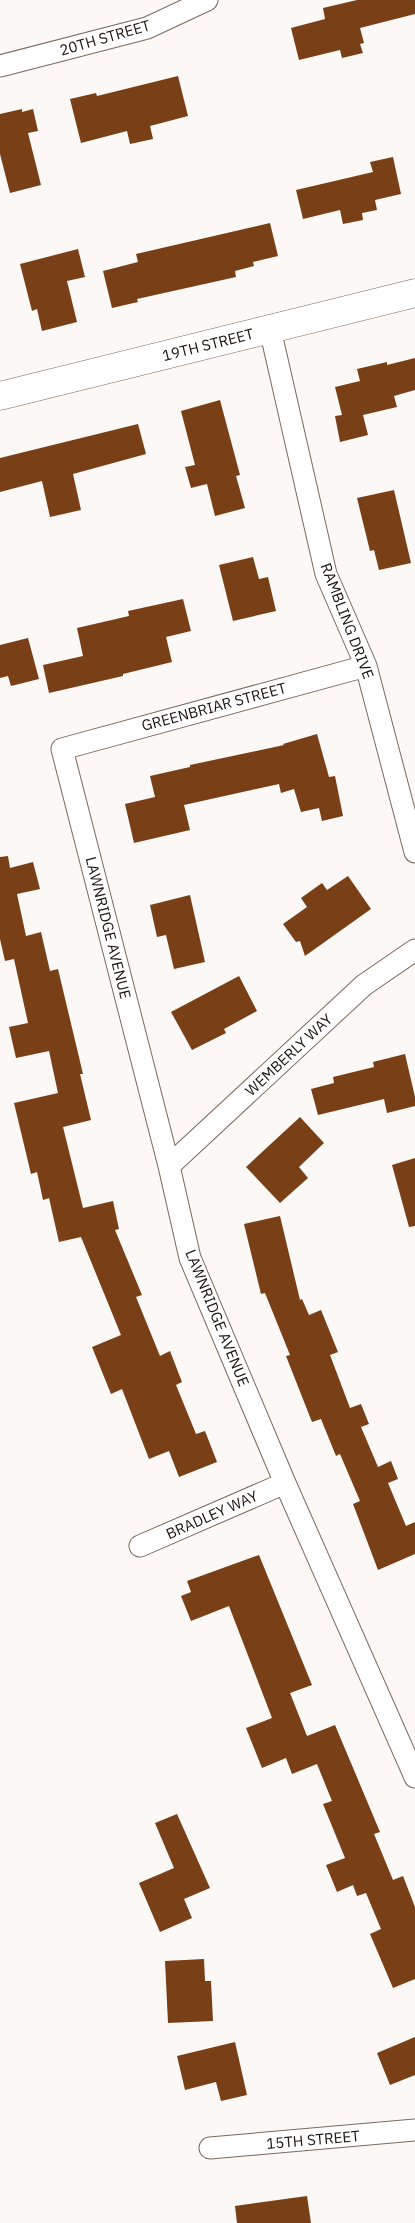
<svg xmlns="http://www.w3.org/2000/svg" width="415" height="2223" font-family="'IBM Plex Sans',sans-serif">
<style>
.building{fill:#793f17}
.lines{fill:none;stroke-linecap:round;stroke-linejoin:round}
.minor-casing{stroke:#7b685e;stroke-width:23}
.tertiary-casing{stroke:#7b685e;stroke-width:29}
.minor{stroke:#fff;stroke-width:21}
.tertiary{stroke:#fff;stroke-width:28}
.labels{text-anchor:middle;stroke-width:5;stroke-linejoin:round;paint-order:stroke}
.street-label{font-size:15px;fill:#1c1511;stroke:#fff}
</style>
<rect width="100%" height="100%" fill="#fcf8f5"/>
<path class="building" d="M357,0H415V14L360,28L364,43L360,44L363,53L342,58L340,50L299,60L291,28L325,19L323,8Z
M178,76L188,116L150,126L153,139L130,144L127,131L81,143L70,99L96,93L97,96Z
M22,109V112L33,109L38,131L28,133L41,185L10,193L0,154V114Z
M393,157L401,194L375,200L377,210L362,213L363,220L343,224L340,210L303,219L296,190L373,172L370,162Z
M270,223L278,256L253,262L254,266L235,271L236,277L137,299L138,302L112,308L103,271L138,262L136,254Z
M78,249L85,277L67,281L77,322L42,331L37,309L32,311L20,264Z
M415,358V390L394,396L397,407L363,415L368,435L340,442L335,416L342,415L335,387L360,381L357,369L387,362V365Z
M220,400L240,475L236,476L245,508L215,516L207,484L191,488L185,467L195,465L181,411Z
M138,424L146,454L73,474L81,510L50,517L42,481L0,492V458Z
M394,490L411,563L379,570L374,550L370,551L357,498Z
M253,557L259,579L268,577L276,611L233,621L219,565Z
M183,599L191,631L166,637L172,662L123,674V676L49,693L43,665L83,656L77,628L129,616L128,611Z
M28,638L39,679L11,686L8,676L0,678V645Z
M317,734L329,777L335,776L343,816L322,821L319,808L301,812L294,789L281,793L279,784L184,805L190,830L134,843L125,804L155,797L150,776L190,767V765L284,745L283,744Z
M8,856L10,868L33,862L40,889L17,894L26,936L41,932L50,971L58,969L83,1074H80L91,1120L63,1127L83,1208L113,1201L119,1229L115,1230L142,1295L136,1297L160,1356L170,1351L182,1382L176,1385L196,1434L205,1431L217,1462L179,1477L169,1451L149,1459L122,1389L111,1394L92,1347L121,1335L81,1237L59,1242L49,1198L43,1200L37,1172L31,1174L14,1103L58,1093L49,1051L16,1058L9,1027L28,1023L14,959L5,961L0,939V857Z
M348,876L371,909L305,956L300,941L296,942L283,924L307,907L301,898L322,883L327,890Z
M190,895L205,962L174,969L166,935L157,937L150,905Z
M239,976L257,1011L224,1029L226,1033L192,1050L171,1012Z
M405,1054L415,1097V1106L387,1113L384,1099L318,1115L311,1089L334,1083L333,1077L374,1067L373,1062Z
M300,1117L324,1143L299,1167L308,1178L280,1203L246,1167Z
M415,1158V1226L409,1227L392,1165Z
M280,1216L300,1300L302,1299L309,1315L321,1310L338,1352L330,1355L350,1408L361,1404L369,1424L361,1427L378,1467L391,1461L398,1479L388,1483L406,1526L415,1522V1554L378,1570L353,1504L360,1501L340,1454L336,1456L321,1419L312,1422L286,1356L290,1355L265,1293L261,1294L244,1224Z
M259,1555L312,1685L290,1693L307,1736L335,1725L380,1832L374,1834L393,1880L403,1876L415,1907V1979L393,1988L370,1934L381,1929L366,1893L357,1896L353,1885L337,1892L326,1865L345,1858L323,1804L332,1801L317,1764L292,1774L286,1758L262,1768L246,1728L272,1718L229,1606L191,1621L181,1596L191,1592L187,1581Z
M177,1814L210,1888L184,1899L192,1918L160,1932L139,1883L174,1868L155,1823Z
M204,1959L205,1981H211L213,2021L168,2023L165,1961Z
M415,2037V2075L390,2085L377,2053Z
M235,2042L247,2095L221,2101L216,2082L185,2090L177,2056Z
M307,2196L311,2223H237L235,2206Z"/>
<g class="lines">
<defs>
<path id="minor" d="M0,66L147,28L207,0
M270,329L326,574L366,666L415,852
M366,666L62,749L169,1166L190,1258L285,1483L415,1777
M169,1166L364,985L415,950
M140,1546L285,1483
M210,2148L415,2130"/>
<path id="tertiary" d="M0,396L415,293"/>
</defs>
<use href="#minor" class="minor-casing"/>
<use href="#tertiary" class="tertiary-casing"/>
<use href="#minor" class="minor"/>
<use href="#tertiary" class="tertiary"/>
</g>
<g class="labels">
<g class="street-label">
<text transform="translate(105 38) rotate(-16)" y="5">20TH STREET</text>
<text transform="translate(208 345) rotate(-14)" y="5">19TH STREET</text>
<text transform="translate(347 621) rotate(69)" y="5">RAMBLING DRIVE</text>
<text transform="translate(214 707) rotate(-15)" y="5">GREENBRIAR STREET</text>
<text transform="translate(108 928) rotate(76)" y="5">LAWNRIDGE AVENUE</text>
<text transform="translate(289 1055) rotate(-43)" y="5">WEMBERLY WAY</text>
<text transform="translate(217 1318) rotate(68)" y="5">LAWNRIDGE AVENUE</text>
<text transform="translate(212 1515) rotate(-24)" y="5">BRADLEY WAY</text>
<text transform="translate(313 2140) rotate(-5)" y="5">15TH STREET</text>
</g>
</g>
</svg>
